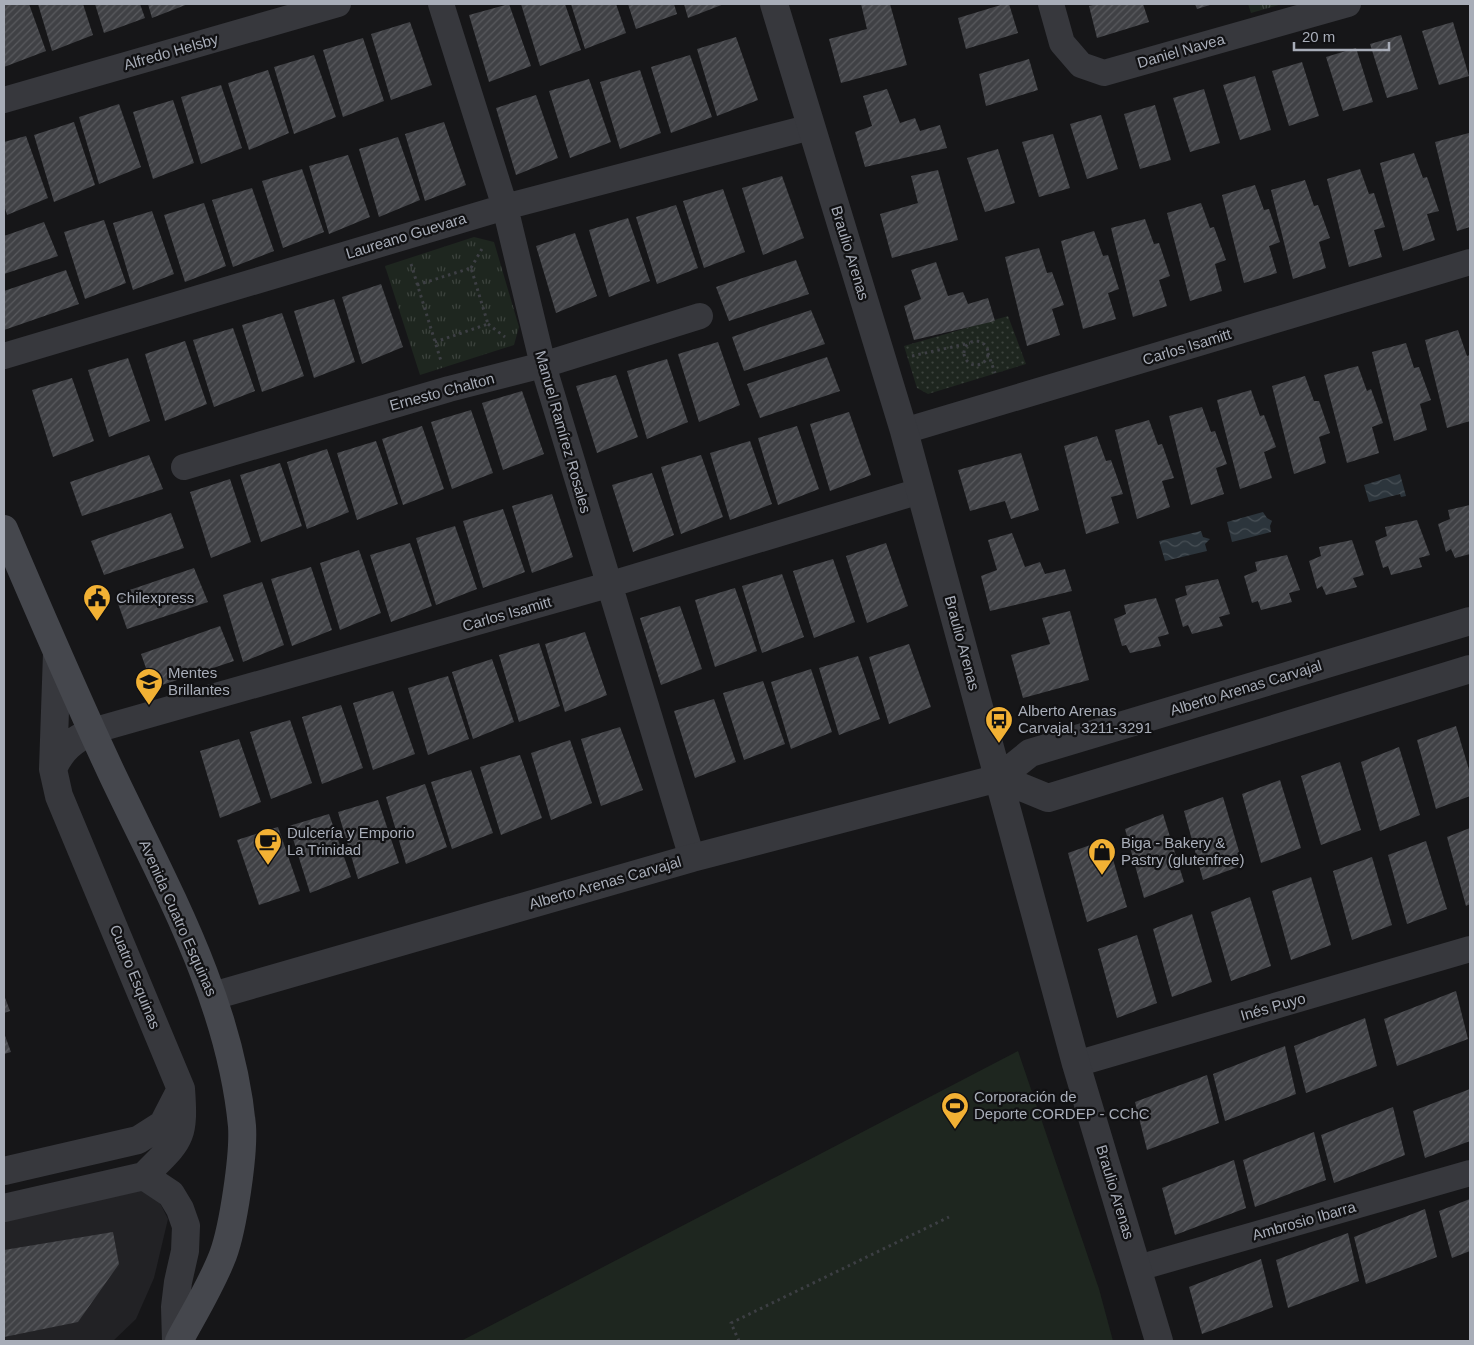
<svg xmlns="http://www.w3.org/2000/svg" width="1474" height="1345" font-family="Arial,sans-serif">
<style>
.built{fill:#222225}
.grass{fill:url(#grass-dots)}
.park{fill:url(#park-tufts)}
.pitch{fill:#1e261f}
.water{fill:url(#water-waves)}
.building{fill:url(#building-hatch)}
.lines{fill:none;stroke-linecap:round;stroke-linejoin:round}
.path{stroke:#3d3f44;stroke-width:3;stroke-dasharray:2.5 4;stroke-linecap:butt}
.minor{stroke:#37383d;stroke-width:26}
.tertiary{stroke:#37383d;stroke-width:28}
.secondary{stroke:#45474d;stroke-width:28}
.labels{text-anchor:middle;stroke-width:4.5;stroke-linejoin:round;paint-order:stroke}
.street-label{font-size:15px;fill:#a8adb8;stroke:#111113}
.poi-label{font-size:15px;fill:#a8adb8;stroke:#111113;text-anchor:start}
</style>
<defs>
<pattern id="grass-dots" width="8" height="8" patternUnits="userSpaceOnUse" patternTransform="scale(1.25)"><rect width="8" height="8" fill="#1e261f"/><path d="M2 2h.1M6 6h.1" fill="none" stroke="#3c433d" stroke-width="1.8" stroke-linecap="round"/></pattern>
<pattern id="park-tufts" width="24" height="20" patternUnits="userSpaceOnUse" patternTransform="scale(1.25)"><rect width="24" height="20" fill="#1e261f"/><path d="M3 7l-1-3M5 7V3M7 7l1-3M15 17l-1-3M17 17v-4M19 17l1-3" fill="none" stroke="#3c433d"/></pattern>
<pattern id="water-waves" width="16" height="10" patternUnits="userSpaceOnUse" patternTransform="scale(1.25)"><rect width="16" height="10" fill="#2c353c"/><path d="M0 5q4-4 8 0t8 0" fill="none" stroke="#485056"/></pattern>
<pattern id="building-hatch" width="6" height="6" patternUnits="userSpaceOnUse" patternTransform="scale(1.25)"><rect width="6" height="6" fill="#404145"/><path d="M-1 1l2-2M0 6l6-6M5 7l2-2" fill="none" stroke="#595a5e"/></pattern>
</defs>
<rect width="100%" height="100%" fill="#161618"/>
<path class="built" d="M138,1187L159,1201L168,1219L154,1278L136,1319L113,1341H4V1219Z"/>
<path class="grass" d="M1008,316L1026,364L928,394L917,388L904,346Z"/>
<path class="park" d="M1248,4H1282L1251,13Z
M474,237L494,242L519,327L514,345L420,375L385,266Z"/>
<path class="pitch" d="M1018,1051L1099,1289L1113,1341H461Z"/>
<path class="water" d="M1400,474L1406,496L1401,497L1400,494L1369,502L1364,485Z
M1263,512L1267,518L1272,521L1270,526L1271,532L1232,542L1227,522Z
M1201,531L1203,537L1210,539L1205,544L1207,551L1165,561L1159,541Z"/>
<path class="building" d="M4,4H29L46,51L4,67Z
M38,4H83L93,35L52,51Z
M95,4H140L145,18L104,33Z
M148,4H188L152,18Z
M509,4L531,66L489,82L469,15Z
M521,4H565L581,50L540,66Z
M571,4H616L626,33L585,49Z
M628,4H674L677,14L636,29Z
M684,4H724L688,18Z
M861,4H890L907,65L841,83L829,39L867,29Z
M1004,4H1009L1018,33L966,49L958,18Z
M1097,4H1143L1149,22L1097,38L1089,6Z
M1195,4H1213L1197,9Z
M410,22L432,85L391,100L371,34Z
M1453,22L1469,76L1439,85L1422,31Z
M1401,35L1418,89L1387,98L1370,44Z
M736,37L758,100L717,116L697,49Z
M363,38L384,101L343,117L323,50Z
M1356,48L1373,102L1343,111L1326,57Z
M314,55L336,117L294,134L274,67Z
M690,55L712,117L671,133L651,67Z
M1029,59L1038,90L986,106L979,74Z
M1302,62L1319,116L1289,126L1272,71Z
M268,70L289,133L249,150L228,83Z
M640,70L661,133L620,149L600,82Z
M1255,76L1271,130L1240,140L1223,85Z
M589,79L611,142L570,158L549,91Z
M221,85L242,148L201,164L181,97Z
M887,89L900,123L915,118L920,131L940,125L947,148L865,167L855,132L872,126L863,96Z
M1204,89L1220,143L1190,152L1173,98Z
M536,95L558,158L516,175L496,108Z
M173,100L194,163L153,179L133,112Z
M119,104L141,167L99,184L79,117Z
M1155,105L1171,160L1140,169L1124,114Z
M1101,115L1118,169L1087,179L1070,124Z
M74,122L95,185L54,202L34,135Z
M444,122L466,185L425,201L405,134Z
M1469,133L1470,227L1457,231L1435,142Z
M1053,134L1070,188L1039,197L1022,142Z
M26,136L48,198L7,215L4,205V142Z
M398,137L420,200L379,217L359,149Z
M998,149L1015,203L985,212L967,158Z
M1414,153L1423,178L1427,177L1439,211L1427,214L1435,240L1403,251L1380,163Z
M348,155L370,217L329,234L309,166Z
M302,169L324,232L283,248L262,181Z
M1360,169L1369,194L1374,193L1385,227L1374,230L1382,257L1349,267L1327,179Z
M938,170L958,240L892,258L880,214L918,203L911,176Z
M782,176L804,238L763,255L742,188Z
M1305,180L1314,206L1318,205L1330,238L1319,242L1326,268L1293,279L1271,190Z
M1255,185L1264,210L1269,209L1280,242L1269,246L1277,273L1244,283L1222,195Z
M252,188L274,251L233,267L212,200Z
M723,189L745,252L704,268L683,201Z
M204,203L226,266L185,282L164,215Z
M1201,203L1210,228L1214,227L1226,260L1215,264L1222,291L1190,301L1167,213Z
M676,205L698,268L657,284L636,217Z
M152,211L174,274L133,290L113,223Z
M628,218L650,281L609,297L589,230Z
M1145,219L1154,244L1159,243L1170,276L1159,280L1167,306L1133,317L1111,228Z
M104,220L126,283L85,299L64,232Z
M44,222L58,256L4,274V236Z
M1094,231L1103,256L1108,255L1119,289L1108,293L1116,319L1083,329L1061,241Z
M575,233L597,296L556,313L536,246Z
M1039,248L1047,273L1052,272L1064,305L1052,309L1060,335L1027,346L1005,257Z
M796,260L809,294L729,321L716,287Z
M936,262L948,296L963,292L968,304L988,298L995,321L914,340L904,306L921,299L911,270Z
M66,270L79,304L4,330V291Z
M381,284L403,347L362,364L342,297Z
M334,299L355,362L314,378L294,311Z
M811,310L825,344L744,371L732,337Z
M282,313L304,376L262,392L242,325Z
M233,328L255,391L214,407L193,340Z
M1458,330L1467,356L1470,355V421L1447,428L1425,340Z
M185,341L207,404L165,421L145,354Z
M718,342L740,405L699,422L678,354Z
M1406,343L1414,368L1419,367L1431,400L1420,404L1427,430L1394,441L1372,352Z
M827,357L840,391L760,418L747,384Z
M128,358L150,421L109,437L88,370Z
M667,359L688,422L647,439L627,371Z
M1358,366L1367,391L1371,389L1383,423L1372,427L1379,453L1347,463L1324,375Z
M616,375L638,437L597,453L576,386Z
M1305,376L1314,401H1319L1330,433L1319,437L1326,463L1294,474L1272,386Z
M72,378L94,441L53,457L32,390Z
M1251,390L1260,416L1264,415L1276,447L1264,452L1272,478L1240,489L1217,400Z
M522,391L544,454L503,470L482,403Z
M1202,407L1211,432L1215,431L1227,464L1216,468L1224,494L1191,505L1169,416Z
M471,410L493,473L452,489L431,422Z
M849,412L871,475L830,491L810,424Z
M1149,420L1158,445L1162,444L1174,478L1162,481L1170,507L1137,519L1115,430Z
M422,426L444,489L403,505L382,439Z
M797,426L819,489L778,505L758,438Z
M1097,436L1106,461L1111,460L1123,494L1111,497L1119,523L1086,534L1064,446Z
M376,441L398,504L357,520L337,453Z
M750,441L772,504L730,520L710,453Z
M327,449L349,512L307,529L287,462Z
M1021,453L1039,510L1011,519L1005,501L970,511L958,470Z
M149,455L163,489L82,516L70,482Z
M701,455L723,517L681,534L661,467Z
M280,463L302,526L261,542L240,475Z
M652,473L674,535L633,552L612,485Z
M230,479L251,542L211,558L190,492Z
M552,494L573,557L532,573L512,506Z
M1470,505V554L1455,558L1451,549L1446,552L1438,524L1450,519L1448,510Z
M503,509L525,572L483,588L463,521Z
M171,513L184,548L104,575L91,541Z
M1417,520L1430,555L1419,558L1422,567L1391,575L1388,566L1383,568L1375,541L1387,536L1385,527Z
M455,526L477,589L436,605L416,538Z
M1012,533L1025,567L1040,562L1045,574L1065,569L1072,591L990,611L981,576L997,570L988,540Z
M1352,540L1364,575L1353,578L1357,587L1326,595L1322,586L1317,589L1309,561L1321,556L1319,547Z
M410,543L432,606L391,622L370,555Z
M886,543L908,606L867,623L846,556Z
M359,550L381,613L340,630L320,563Z
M1287,555L1300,590L1289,593L1292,602L1261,610L1258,601L1252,603L1244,576L1257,571L1255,562Z
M833,559L855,622L814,638L793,571Z
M311,567L332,630L292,646L271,579Z
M194,568L208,602L127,629L115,595Z
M782,574L804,637L762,653L742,586Z
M1218,579L1230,614L1219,617L1223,626L1192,634L1188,625L1183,627L1175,599L1187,595L1185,586Z
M262,582L284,645L243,662L223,595Z
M735,588L757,651L715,667L695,600Z
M1156,598L1169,634L1158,637L1161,646L1130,653L1126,645L1122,646L1114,619L1126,614L1124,605Z
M680,606L702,669L661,685L640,618Z
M1070,611L1089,680L1023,698L1011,655L1050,644L1042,618Z
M220,626L234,661L153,688L141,654Z
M585,632L607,695L565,712L545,644Z
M539,643L560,706L519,722L499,655Z
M909,644L931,707L889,724L869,657Z
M858,656L880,719L839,735L819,668Z
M492,659L514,722L473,739L452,672Z
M811,669L832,732L791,749L771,682Z
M448,676L469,739L428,755L408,688Z
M763,681L785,744L744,760L723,693Z
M393,691L415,754L373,770L353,703Z
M714,699L736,762L695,778L674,711Z
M341,705L363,768L322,784L302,717Z
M290,720L312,783L271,799L250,732Z
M1456,726L1470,773V796L1436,809L1417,740Z
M620,727L643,790L601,806L581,739Z
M239,739L261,802L220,818L200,751Z
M570,740L592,803L551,820L531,753Z
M1399,747L1420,815L1380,831L1361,762Z
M520,755L542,818L501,835L480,767Z
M1340,762L1361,830L1321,845L1301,776Z
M471,770L493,833L452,849L431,782Z
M1280,780L1301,848L1261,863L1242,794Z
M425,784L447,847L406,864L386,797Z
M1223,797L1243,865L1203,880L1184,811Z
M378,800L399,863L358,879L338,812Z
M329,814L351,877L310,893L289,826Z
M1163,814L1184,882L1144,898L1125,829Z
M278,827L300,891L259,905L237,840Z
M1470,828V904L1466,906L1447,837Z
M1107,839L1127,907L1087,922L1068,853Z
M1426,841L1447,909L1407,924L1388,855Z
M1372,857L1392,925L1352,940L1333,871Z
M1311,877L1331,945L1291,960L1272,891Z
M1250,897L1271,966L1231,981L1211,912Z
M1192,914L1212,982L1172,997L1153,929Z
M1137,935L1157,1003L1117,1018L1098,949Z
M1456,991L1468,1039L1397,1066L1384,1019Z
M4,995L10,1011L4,1013Z
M1365,1018L1377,1066L1306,1093L1294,1046Z
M4,1033L11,1052L4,1054Z
M1285,1046L1296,1094L1225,1121L1213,1074Z
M1207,1075L1219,1123L1147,1150L1135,1102Z
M1470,1089V1141L1425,1158L1413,1111Z
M1393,1107L1405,1155L1334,1183L1321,1135Z
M1314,1132L1326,1180L1255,1207L1243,1160Z
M1234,1160L1246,1208L1175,1235L1162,1188Z
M1470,1199V1251L1452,1258L1439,1211Z
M1425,1209L1437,1257L1366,1284L1354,1237Z
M113,1232L119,1264L78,1322L4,1337V1250Z
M1348,1233L1359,1281L1288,1308L1276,1260Z
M1261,1259L1273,1307L1202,1334L1189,1287Z"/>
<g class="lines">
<path class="path" d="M411,264L441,361
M471,268L483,247
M417,285L471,268L488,324L435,342
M488,324L505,337
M964 353a12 12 0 1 1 24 0a12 12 0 1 1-24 0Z
M988,353L995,373
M912,356L970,343
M739,1341L731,1323L949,1217"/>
<path class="minor" d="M441,4L505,207L543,365L692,858
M1051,4L1062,43L1081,65L1104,73L1348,4
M4,100L338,4
M4,356L505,207L811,127
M904,431L1470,262
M184,467L449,389L543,365L700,316
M92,731L608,585L920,491
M1076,1064L1470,949
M1138,1268L1470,1173"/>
<path class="tertiary" d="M774,4L904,431L1076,1064L1159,1341
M57,653L53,769L59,796L181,1089C185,1141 179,1140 144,1176
M53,769C61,750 73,740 92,731
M999,778L1048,798L1470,669
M213,996L692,858L999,778L1030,753L1470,621
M4,1171L138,1140L163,1124L181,1089
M4,1208L144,1176L171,1194L180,1209L186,1226L185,1251L178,1282L175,1307L176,1341"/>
<path class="secondary" d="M4,529C39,611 74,693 112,774C165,886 230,999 242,1126C244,1155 233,1228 223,1255C211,1286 194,1313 179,1341"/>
</g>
<defs>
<symbol id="civic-pin" viewBox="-11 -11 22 30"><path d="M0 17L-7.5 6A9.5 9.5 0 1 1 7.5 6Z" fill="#f2b134" stroke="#111113"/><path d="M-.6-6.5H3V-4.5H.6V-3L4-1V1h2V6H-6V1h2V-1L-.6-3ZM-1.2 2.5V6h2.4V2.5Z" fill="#111"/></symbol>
<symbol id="school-pin" viewBox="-11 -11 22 30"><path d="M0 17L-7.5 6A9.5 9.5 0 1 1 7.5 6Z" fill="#f2b134" stroke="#111113"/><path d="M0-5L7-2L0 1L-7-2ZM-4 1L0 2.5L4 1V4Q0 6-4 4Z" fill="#111"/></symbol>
<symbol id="bus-pin" viewBox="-11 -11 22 30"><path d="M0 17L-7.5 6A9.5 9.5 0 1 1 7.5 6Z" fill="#f2b134" stroke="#111113"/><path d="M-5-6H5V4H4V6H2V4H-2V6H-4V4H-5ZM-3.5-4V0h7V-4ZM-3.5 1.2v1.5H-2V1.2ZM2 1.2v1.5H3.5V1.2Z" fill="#111"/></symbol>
<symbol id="cafe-pin" viewBox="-11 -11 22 30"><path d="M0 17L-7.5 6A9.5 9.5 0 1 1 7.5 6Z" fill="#f2b134" stroke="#111113"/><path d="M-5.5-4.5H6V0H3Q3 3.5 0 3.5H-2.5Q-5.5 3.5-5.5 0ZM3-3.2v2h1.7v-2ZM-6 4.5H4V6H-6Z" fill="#111"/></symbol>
<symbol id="shop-pin" viewBox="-11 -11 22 30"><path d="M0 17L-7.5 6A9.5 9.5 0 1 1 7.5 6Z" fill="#f2b134" stroke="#111113"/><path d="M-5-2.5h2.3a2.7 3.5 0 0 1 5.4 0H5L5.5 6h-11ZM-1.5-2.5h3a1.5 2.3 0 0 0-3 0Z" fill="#111"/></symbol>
<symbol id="stadium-pin" viewBox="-11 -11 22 30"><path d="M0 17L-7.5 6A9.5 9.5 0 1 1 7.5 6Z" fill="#f2b134" stroke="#111113"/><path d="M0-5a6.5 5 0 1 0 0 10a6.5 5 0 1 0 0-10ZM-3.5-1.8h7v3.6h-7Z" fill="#111"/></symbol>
</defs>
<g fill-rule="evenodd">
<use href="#civic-pin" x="81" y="582" width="32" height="43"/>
<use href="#school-pin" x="133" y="666" width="32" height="43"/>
<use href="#bus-pin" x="983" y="704" width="32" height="43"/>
<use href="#cafe-pin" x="252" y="826" width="32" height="43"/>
<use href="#shop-pin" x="1086" y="836" width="32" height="43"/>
<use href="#stadium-pin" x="939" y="1090" width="32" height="43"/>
</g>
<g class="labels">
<g class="street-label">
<text transform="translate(1181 51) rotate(-16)" y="5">Daniel Navea</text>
<text transform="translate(171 52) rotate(-16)" y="5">Alfredo Helsby</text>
<text transform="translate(406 236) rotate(-17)" y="5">Laureano Guevara</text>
<text transform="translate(850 253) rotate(73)" y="5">Braulio Arenas</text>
<text transform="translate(1187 347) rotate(-17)" y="5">Carlos Isamitt</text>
<text transform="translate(442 392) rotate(-15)" y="5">Ernesto Chalton</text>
<text transform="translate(563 432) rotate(74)" y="5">Manuel Ramírez Rosales</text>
<text transform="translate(507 614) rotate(-16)" y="5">Carlos Isamitt</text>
<text transform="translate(962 643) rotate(75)" y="5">Braulio Arenas</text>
<text transform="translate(1246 688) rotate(-17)" y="5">Alberto Arenas Carvajal</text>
<text transform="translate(605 883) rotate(-16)" y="5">Alberto Arenas Carvajal</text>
<text transform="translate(178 918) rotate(66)" y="5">Avenida Cuatro Esquinas</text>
<text transform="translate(135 977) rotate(68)" y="5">Cuatro Esquinas</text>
<text transform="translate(1273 1007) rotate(-16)" y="5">Inés Puyo</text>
<text transform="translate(1115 1192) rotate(73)" y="5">Braulio Arenas</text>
<text transform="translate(1304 1221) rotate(-16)" y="5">Ambrosio Ibarra</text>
</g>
<g class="poi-label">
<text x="116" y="603">Chilexpress</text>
<text x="168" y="678">Mentes<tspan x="168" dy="17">Brillantes</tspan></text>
<text x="1018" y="716">Alberto Arenas<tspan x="1018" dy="17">Carvajal, 3211-3291</tspan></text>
<text x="287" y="838">Dulcería y Emporio<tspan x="287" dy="17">La Trinidad</tspan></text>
<text x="1121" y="848">Biga - Bakery &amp;<tspan x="1121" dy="17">Pastry (glutenfree)</tspan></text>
<text x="974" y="1102">Corporación de<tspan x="974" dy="17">Deporte CORDEP - CChC</tspan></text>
</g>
</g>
<rect width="1474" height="1345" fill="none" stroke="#a8adb8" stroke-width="10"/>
<path d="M1294 42v8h95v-8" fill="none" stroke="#a8adb8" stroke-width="2.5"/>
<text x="1302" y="42" font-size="15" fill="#a8adb8" stroke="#111113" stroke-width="4" paint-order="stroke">20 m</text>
</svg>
